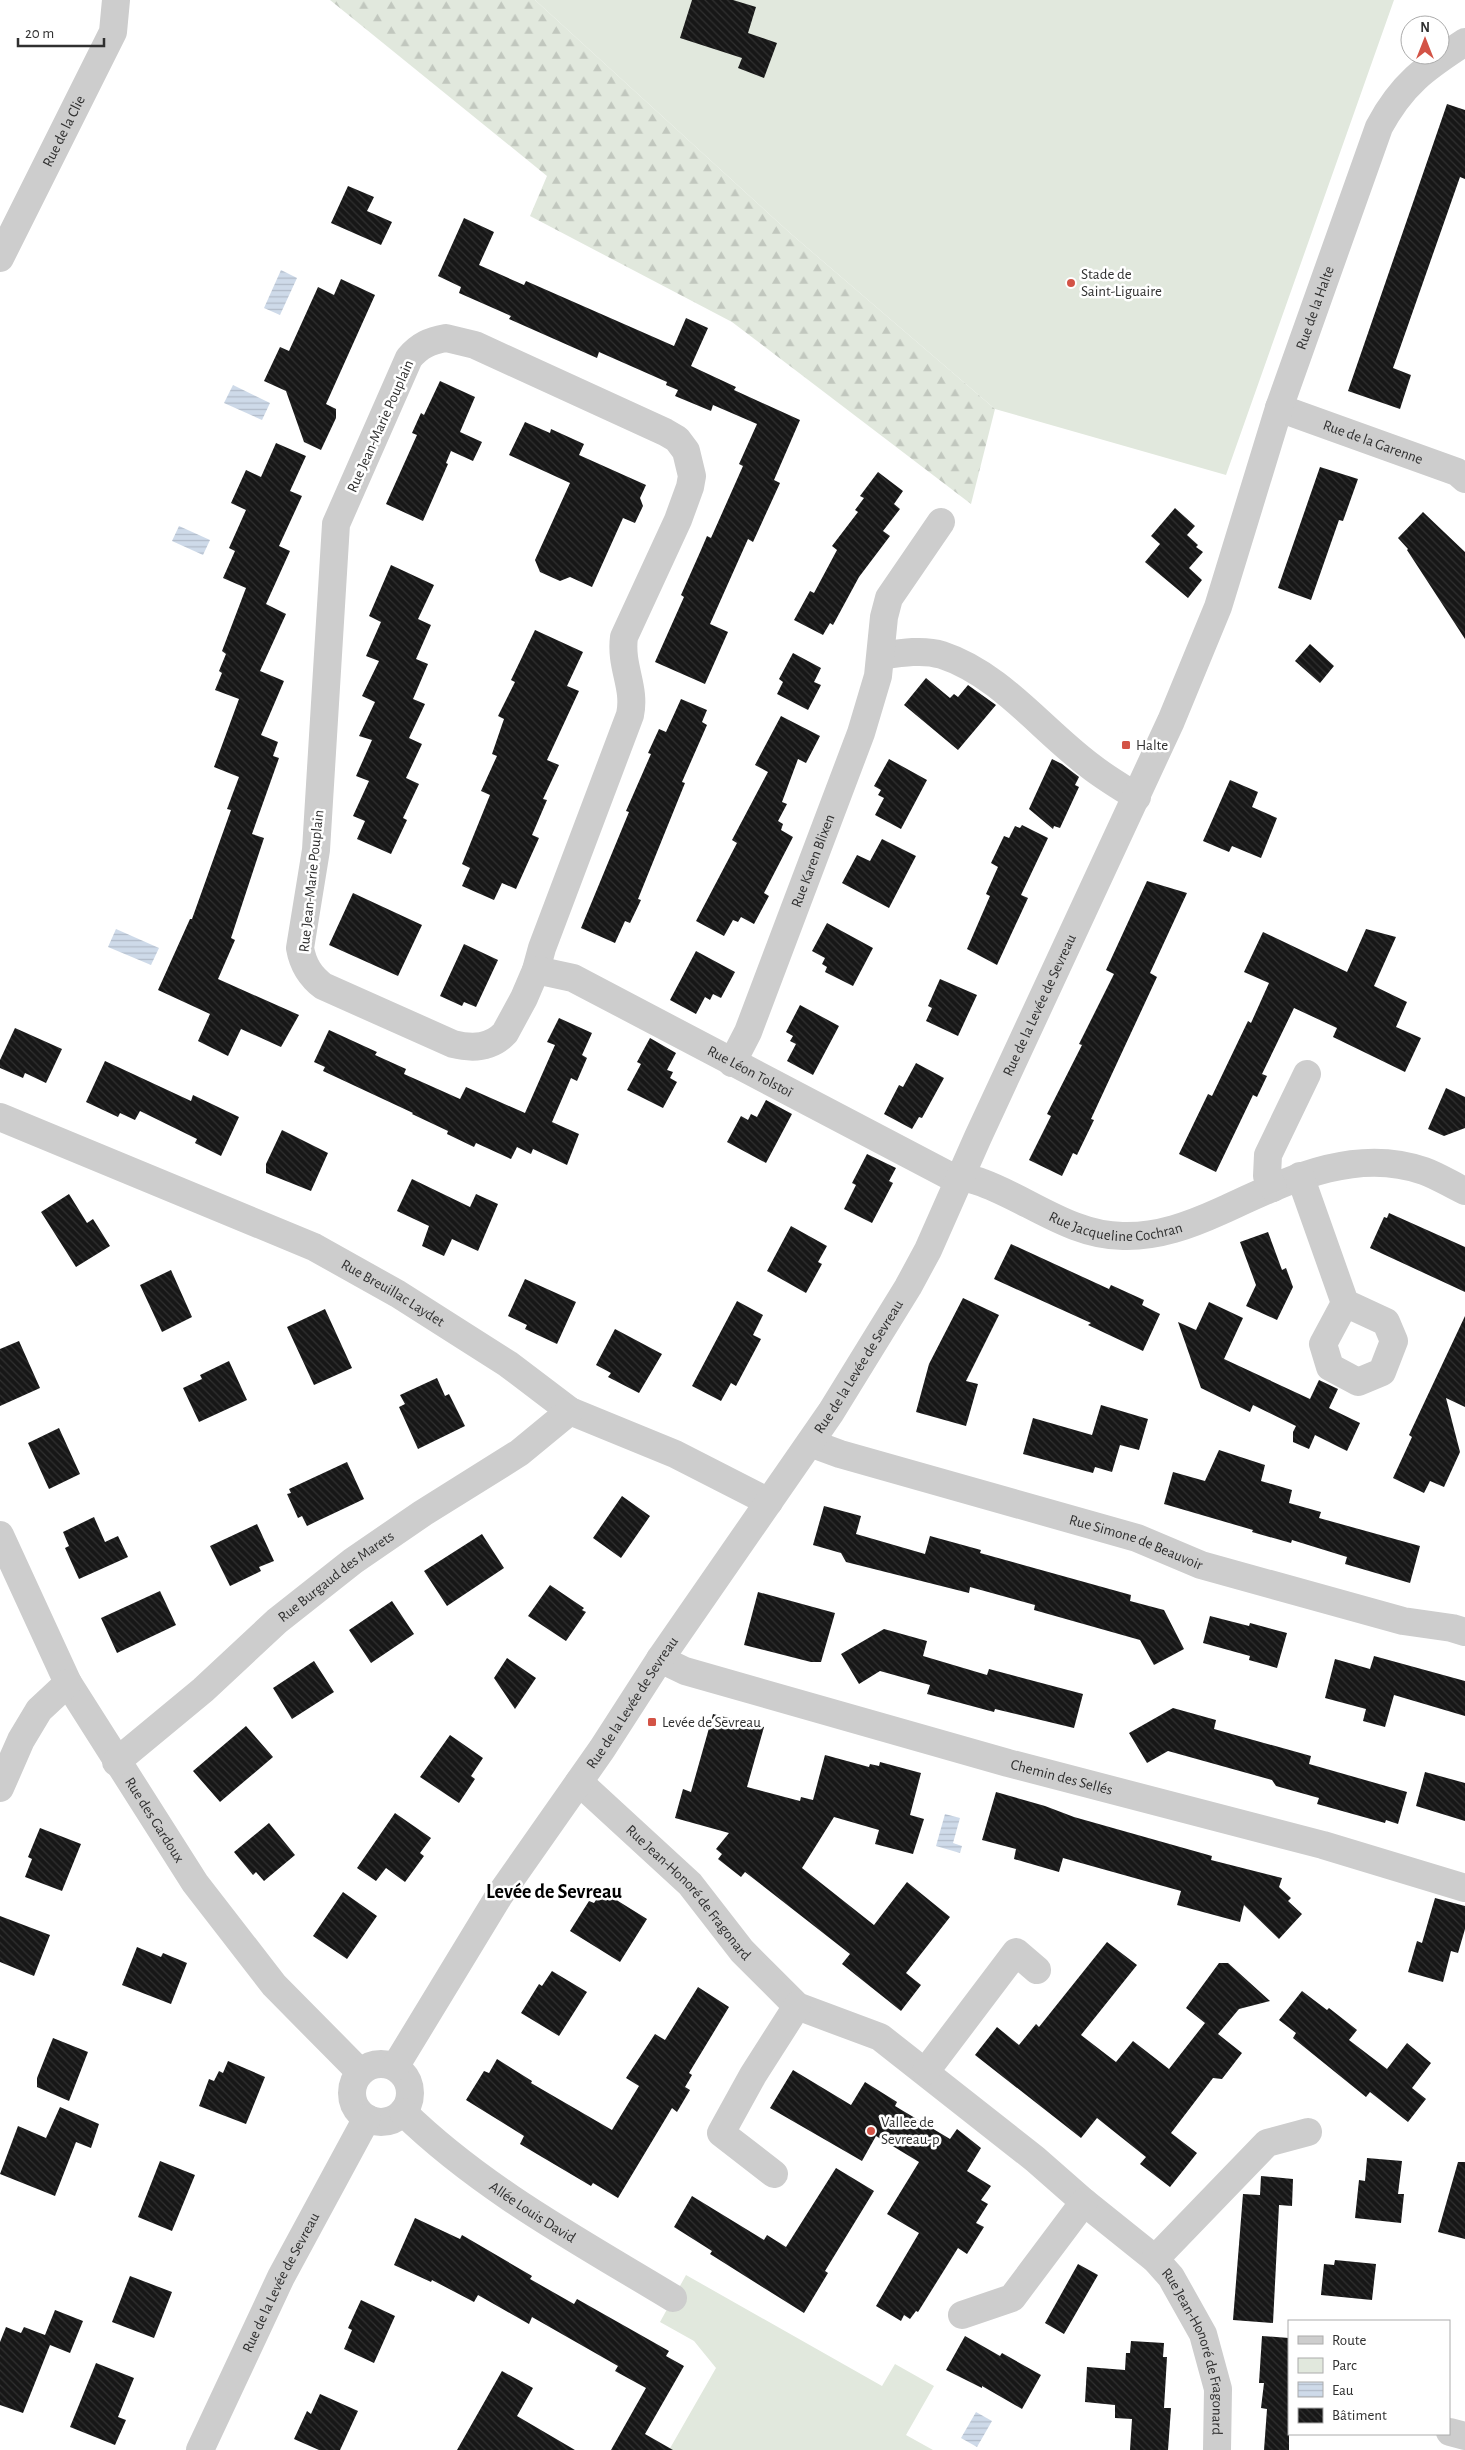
<svg xmlns="http://www.w3.org/2000/svg" width="1465" height="2450" font-family="'Alegreya Sans',sans-serif">
<style>
.green{fill:#e1e8dd}
.forest{fill:url(#forest-firs)}
.water{fill:url(#water-rules)}
.building{fill:url(#building-back-hatch)}
.lines{fill:none;stroke-linecap:round;stroke-linejoin:round}
.minor{stroke:#cdcdcd;stroke-width:28}
.poi-dot{fill:#d35346;stroke:#fff;stroke-width:2}
.labels{text-anchor:middle;stroke-width:5;stroke-linejoin:round;paint-order:stroke}
.street-label{font-size:15px;fill:#303030;stroke:#fff}
.poi-label{font-size:15px;fill:#303030;stroke:#fff;text-anchor:start}
.district-label{font-size:20px;font-weight:bold;fill:#000;stroke:#fff}
</style>
<defs>
<pattern id="forest-firs" width="22" height="20" patternUnits="userSpaceOnUse" patternTransform="scale(1.25)"><rect width="22" height="20" fill="#e1e8dd"/><path d="M5 1l3.5 6h-7zM16 11l3.5 6h-7z" fill="#c1c7be"/></pattern>
<pattern id="water-rules" width="6" height="5" patternUnits="userSpaceOnUse" patternTransform="scale(1.25)"><rect width="6" height="5" fill="#cedae9"/><path d="M0 2.5h6" fill="none" stroke="#b1bbc8"/></pattern>
<pattern id="building-back-hatch" width="6" height="6" patternUnits="userSpaceOnUse" patternTransform="scale(1.25)"><rect width="6" height="6" fill="#171717"/><path d="M-1 5l2 2M0 0l6 6M5-1l2 2" fill="none" stroke="#303030"/></pattern>
</defs>
<rect width="100%" height="100%" fill="#fff"/>
<path class="green" d="M535,0H1394L1226,475L995,409L790,233Z
M686,2275L882,2386L895,2364L934,2386L906,2435L933,2450H669L716,2368L694,2341L660,2322Z"/>
<path class="forest" d="M330,0H535L790,233L995,409L971,504L732,322L530,216L547,176Z"/>
<path class="water" d="M281,270L297,278L280,315L264,308Z
M233,385L270,403L262,420L224,403Z
M179,526L210,540L203,555L172,541Z
M116,929L159,948L151,965L108,947Z
M945,1814L960,1818L953,1843L962,1846L960,1853L936,1846Z
M976,2412L992,2421L977,2447L961,2438Z"/>
<path class="building" d="M692,0H733L756,7L748,33L777,43L764,78L738,68L742,58L680,38Z
M1447,104L1465,110V179L1460,177L1393,368L1411,375L1400,409L1348,391Z
M348,186L374,197L367,211L392,222L381,245L331,223Z
M464,218L494,232L479,265L524,285L526,281L674,346L686,318L708,328L691,366L736,387L734,390L800,420L774,480L780,483L753,542L748,539L710,624L728,632L705,684L655,662L684,597L681,595L701,550L707,536L711,538L743,466L739,464L757,424L713,405L711,411L675,396L678,390L666,385L667,382L599,352L597,358L509,319L511,316L459,293L461,287L438,276Z
M341,279L375,295L326,404L336,409V418L321,450L304,442L286,391L264,381L280,347L289,351L318,287L334,295Z
M440,381L475,397L460,432L482,442L473,461L451,451L446,463L448,464L423,521L386,504L417,435L412,433L421,413L424,415Z
M525,422L550,433L551,429L584,444L579,455L646,485L640,498L643,506L635,523L623,518L592,587L570,577L560,581L540,572L535,560L570,483L509,455Z
M276,443L306,456L290,491L302,496L279,546L290,551L266,604L286,614L260,671L284,681L261,735L278,742L273,756L279,758L252,834L264,838L231,938L235,940L218,979L299,1015L281,1047L241,1029L228,1056L198,1041L210,1014L158,990L190,919H192L231,810L227,809L239,777L214,767L239,699L215,690L222,673L219,671L226,654L222,651L246,588L223,578L235,551L229,548L246,510L231,503L246,470L261,477Z
M1320,467L1358,479L1343,521L1339,520L1311,600L1278,588Z
M878,472L903,491L894,504L900,509L883,531L890,536L859,577L833,625L830,623L823,635L794,620L810,591L814,593L837,550L832,546L858,512L855,510L864,498L860,496Z
M1175,508L1195,526L1187,535L1198,545L1196,547L1203,552L1189,568L1202,580L1188,598L1145,562L1160,544L1151,536Z
M1423,512L1465,552V639L1407,550L1408,549L1398,538Z
M391,565L434,585L418,619L431,625L416,659L428,664L413,699L425,704L409,738L422,744L406,778L419,784L403,818L407,820L391,854L357,839L365,821L353,816L369,781L356,776L372,740L359,736L375,702L362,696L379,661L366,656L381,622L369,616Z
M535,630L583,652L567,686L579,691L547,760L559,765L543,799L547,800L532,835L539,838L516,889L502,883L494,900L462,886L470,868L462,864L490,795L481,791L497,756L492,754L504,719L498,716L515,682L511,680Z
M1310,644L1334,666L1320,683L1295,661Z
M793,653L821,668L814,682L821,685L808,710L777,694L783,682L779,679Z
M926,678L950,698L954,694L958,697L968,685L996,705L958,750L904,705Z
M681,699L707,710L702,722L707,725L682,782L685,783L638,899L641,900L630,923L625,921L615,943L581,928L629,812L626,811L651,754L648,753L659,729L666,732Z
M781,716L820,736L806,763L798,759L782,802L787,804L778,821L783,824L781,830L793,837L764,893L769,896L754,924L741,917L738,922L733,920L724,936L696,921L737,843L732,840L768,772L755,765Z
M889,759L927,780L901,829L875,815L884,798L878,795L881,790L874,786Z
M1052,759L1062,764L1079,777L1075,785L1079,787L1060,828L1054,826L1053,829L1029,809Z
M1230,780L1258,792L1252,807L1277,818L1261,858L1232,846L1229,852L1203,841Z
M1022,825L1048,838L1021,895L1028,898L997,965L967,949L990,896L986,894L998,867L991,863L1004,836L1009,838L1015,826L1020,828Z
M882,839L916,856L889,908L842,883L857,855L870,861Z
M1147,881L1187,893L1150,973L1157,977L1091,1119L1094,1120L1077,1155L1073,1153L1062,1176L1029,1160L1051,1116L1047,1114L1082,1045L1079,1044L1114,974L1106,970Z
M353,893L422,925L398,976L329,945Z
M827,923L873,948L853,986L825,972L827,967L822,964L825,958L812,951Z
M1366,929L1396,937L1374,986L1407,1002L1396,1027L1421,1038L1405,1072L1333,1037L1337,1028L1294,1008L1262,1074L1267,1076L1257,1097L1253,1095L1216,1172L1179,1154L1208,1094L1212,1096L1248,1021L1251,1023L1269,983L1244,972L1263,932L1347,972Z
M464,944L498,960L476,1007L464,1002L462,1006L440,996Z
M696,951L735,972L721,998L713,994L710,1000L705,997L696,1014L670,1000Z
M940,979L977,995L958,1036L926,1021L932,1008L928,1006Z
M800,1005L839,1026L813,1075L787,1061L796,1044L790,1041L793,1036L786,1032Z
M559,1018L592,1033L582,1055L587,1058L577,1081L571,1078L552,1122L579,1134L567,1165L533,1149L531,1154L517,1147L511,1159L476,1143L474,1147L447,1134L448,1131L412,1114L413,1113L323,1071L325,1067L314,1062L329,1030L377,1052L375,1055L406,1069L404,1074L460,1099L466,1087L525,1113L555,1045L547,1042Z
M15,1028L62,1049L46,1083L25,1073L23,1078L0,1068V1060Z
M650,1038L676,1053L667,1070L673,1072L670,1078L677,1082L663,1108L627,1090L641,1064L637,1062Z
M105,1061L191,1101L193,1095L239,1117L221,1156L195,1143L197,1139L140,1111L135,1120L120,1113L118,1117L86,1102Z
M916,1063L944,1078L922,1118L919,1117L912,1129L884,1114L899,1085L903,1087Z
M1446,1088L1465,1097V1128L1444,1136L1428,1129Z
M766,1100L792,1114L766,1163L727,1142L741,1116L748,1120L751,1114L757,1117Z
M282,1130L328,1153L311,1191L266,1173V1164Z
M867,1154L896,1168L889,1181L893,1183L872,1223L844,1209L856,1185L852,1183Z
M412,1179L470,1207L476,1194L498,1204L478,1251L452,1239L444,1256L422,1246L429,1226L397,1211Z
M69,1194L87,1223L93,1219L110,1246L76,1267L41,1212Z
M1389,1213L1465,1247V1292L1370,1248L1384,1217L1387,1218Z
M791,1226L827,1246L818,1262L822,1264L806,1293L767,1271Z
M1268,1232L1282,1270L1286,1268L1293,1287L1277,1320L1246,1306L1256,1285L1240,1242Z
M1011,1244L1109,1289L1111,1285L1144,1300L1142,1305L1160,1314L1143,1351L1088,1325L1091,1323L994,1279Z
M171,1270L192,1317L162,1332L140,1285Z
M525,1279L576,1302L557,1344L525,1329L527,1325L508,1316Z
M963,1298L999,1315L966,1381L978,1384L966,1426L916,1412L929,1364Z
M737,1301L763,1315L753,1335L761,1339L736,1386L731,1383L721,1401L692,1386Z
M1209,1302L1243,1318L1224,1359L1310,1399L1319,1380L1338,1389L1329,1408L1360,1423L1347,1451L1315,1435L1309,1449L1293,1442V1432L1296,1426L1253,1405L1250,1412L1201,1388L1178,1322L1196,1330Z
M325,1309L352,1368L314,1385L287,1327Z
M1465,1316V1407L1446,1398L1460,1452L1444,1487L1430,1481L1424,1493L1393,1478L1412,1437L1409,1435Z
M615,1329L662,1354L639,1393L608,1377L611,1373L596,1365Z
M19,1341L40,1388L0,1406V1349Z
M229,1361L247,1400L199,1422L183,1388L202,1379L200,1375Z
M437,1378L445,1396L449,1394L465,1426L418,1449L399,1407L405,1404L400,1395Z
M1101,1405L1148,1419L1139,1450L1120,1445L1112,1472L1095,1467L1093,1473L1023,1454L1033,1418L1092,1435Z
M59,1428L80,1474L49,1489L28,1443Z
M1219,1450L1265,1465L1261,1481L1292,1490L1289,1503L1321,1512L1319,1518L1420,1546L1410,1583L1345,1564L1347,1557L1292,1540L1291,1543L1252,1532L1253,1530L1164,1504L1173,1472L1205,1481Z
M347,1462L364,1499L307,1526L302,1516L298,1518L287,1494L291,1493L289,1489Z
M622,1496L650,1516L621,1558L593,1538Z
M824,1506L861,1516L856,1534L925,1554L930,1536L981,1550L980,1553L1131,1595L1130,1601L1164,1610L1184,1649L1154,1665L1140,1640L1034,1610L1035,1605L970,1587L969,1593L846,1562L841,1553L813,1545Z
M94,1517L105,1542L118,1536L128,1557L79,1579L65,1548L69,1546L63,1532Z
M257,1524L274,1561L259,1567L261,1571L230,1586L210,1546Z
M482,1534L504,1568L447,1606L424,1571Z
M550,1585L584,1608L582,1610L586,1612L566,1641L528,1616Z
M160,1591L176,1625L117,1653L101,1618Z
M758,1592L835,1613L821,1662H811L744,1645Z
M392,1601L414,1634L371,1663L349,1630Z
M1210,1616L1249,1626L1250,1623L1287,1633L1277,1668L1249,1660L1250,1656L1203,1643Z
M884,1629L927,1641L923,1656L987,1675L989,1669L1083,1694L1074,1728L995,1709L994,1712L927,1694L930,1685L880,1671L859,1684L841,1654Z
M1374,1656L1465,1681V1716L1394,1695L1385,1727L1363,1721L1366,1709L1325,1698L1335,1659L1370,1669Z
M507,1658L536,1678L515,1709L494,1678Z
M314,1661L334,1692L292,1719L273,1688Z
M1173,1708L1216,1720L1214,1729L1311,1756L1309,1764L1407,1792L1398,1824L1386,1820L1385,1823L1317,1804L1319,1798L1276,1786L1272,1780L1168,1751L1147,1763L1129,1733Z
M713,1714L764,1727L747,1787L800,1801L801,1797L813,1800L825,1755L869,1767L870,1764L879,1766L880,1762L921,1773L910,1815L924,1819L913,1854L875,1844L879,1830L834,1817L802,1868L874,1925L907,1882L950,1917L906,1973L921,1985L901,2011L842,1964L850,1954L745,1872L741,1877L718,1859L722,1854L716,1849L729,1833L675,1818L683,1789L691,1792Z
M246,1726L273,1757L220,1802L193,1771Z
M450,1735L483,1758L471,1776L475,1779L459,1803L420,1777Z
M1425,1772L1465,1783V1821L1416,1806Z
M996,1792L1045,1806L1074,1817L1212,1856L1211,1860L1282,1878L1279,1887L1291,1898L1288,1901L1302,1914L1279,1939L1244,1905L1240,1922L1177,1905L1181,1891L1063,1858L1059,1872L1014,1859L1016,1849L982,1840Z
M395,1813L431,1838L420,1853L424,1856L405,1882L386,1868L376,1881L357,1868Z
M269,1823L295,1855L264,1881L256,1872L253,1875L234,1852Z
M40,1828L81,1844L62,1891L25,1877L32,1859L28,1857Z
M602,1891L647,1919L620,1962L570,1931L589,1901L594,1903Z
M343,1892L377,1916L347,1959L313,1936Z
M1435,1898L1465,1906V1929L1458,1953L1451,1951L1443,1982L1408,1972L1417,1941L1422,1943Z
M0,1916L50,1935L34,1976L0,1962Z
M1107,1942L1137,1965L1081,2035L1116,2062L1133,2041L1169,2069L1205,2023L1186,2008L1219,1963H1228L1270,2001L1239,2009L1218,2034L1242,2053L1222,2079L1213,2078L1171,2133L1197,2153L1170,2187L1140,2164L1146,2157L1097,2118L1081,2138L975,2055L997,2027L1019,2045L1036,2024L1039,2027Z
M137,1947L161,1957L163,1953L187,1963L171,2004L122,1985Z
M552,1971L587,1992L559,2036L521,2013L539,1984L542,1986Z
M698,1987L729,2007L689,2073L692,2075L685,2087L690,2090L677,2112L672,2108L618,2198L593,2183L591,2186L520,2144L524,2136L466,2100L484,2071L489,2073L497,2059L532,2081L531,2083L612,2130L639,2086L626,2078L655,2034L665,2040Z
M1302,1991L1327,2010L1329,2008L1357,2030L1349,2040L1387,2069L1407,2043L1431,2063L1412,2088L1426,2099L1408,2122L1370,2092L1366,2097L1293,2038L1296,2033L1279,2020Z
M53,2038L88,2052L69,2101L37,2087V2078Z
M228,2061L265,2077L246,2124L199,2106L209,2079L214,2081L219,2071L223,2073Z
M793,2070L851,2105L865,2082L897,2102L895,2106L950,2139L957,2129L981,2148L967,2171L991,2186L981,2200L988,2204L976,2223L984,2227L967,2254L958,2248L918,2312L916,2311L910,2319L904,2315L901,2321L876,2306L919,2233L887,2214L919,2162L876,2136L862,2161L770,2108Z
M60,2107L99,2124L91,2148L76,2142L55,2196L0,2174L18,2126L46,2138Z
M1367,2158L1402,2161L1398,2194H1404L1401,2223L1355,2218L1359,2180L1365,2181Z
M160,2161L195,2175L172,2231L138,2217Z
M1458,2162H1465V2239L1438,2232Z
M836,2168L874,2191L825,2271L828,2273L804,2313L710,2254L712,2251L674,2227L692,2196L764,2240L767,2235L786,2247Z
M1261,2176L1293,2179L1292,2206L1279,2205L1273,2323L1233,2320L1243,2194L1260,2195Z
M415,2218L460,2239L462,2235L532,2276L530,2279L574,2304L577,2299L669,2351L666,2356L684,2366L645,2434L673,2450H611L646,2388L615,2371L618,2366L532,2317L529,2324L478,2295L474,2302L432,2280L431,2282L394,2265Z
M1335,2260L1376,2264L1372,2300L1321,2295L1324,2264L1334,2265Z
M1078,2264L1098,2275L1064,2334L1045,2323Z
M130,2276L172,2292L154,2338L112,2322Z
M361,2300L395,2316L374,2363L344,2349L352,2330L348,2328Z
M55,2310L83,2321L70,2353L50,2345L23,2413L0,2405V2342L6,2327L21,2333L24,2327L45,2335Z
M965,2336L1000,2356L1002,2353L1041,2375L1022,2409L982,2386V2388L946,2370Z
M1262,2336L1289,2338V2450H1264L1267,2409L1261,2408L1264,2383H1259Z
M1131,2341L1164,2343L1163,2357H1167L1164,2408H1171L1168,2450H1130L1132,2419L1115,2418V2405L1085,2402L1087,2367L1125,2370L1126,2353H1130Z
M96,2363L134,2378L118,2417L126,2420L115,2445L70,2427Z
M502,2371L533,2388L517,2416L575,2450H457Z
M320,2394L358,2411L340,2450H319L294,2439L307,2411L311,2414Z"/>
<g class="lines">
<g class="minor">
<path id="s1" d="M0,258L113,32L116,0"/>
<path d="M446,338L475,345L665,432L677,439L686,451L692,476L690,487L678,520L624,637C620,667 636,687 630,715L542,948L536,970L524,998L505,1033C491,1048 473,1049 453,1044L323,986C310,976 303,965 300,948L316,850L336,524L409,358C420,345 430,341 446,338Z"/>
<path id="s2" d="M1279,408L1457,472L1465,479"/>
<path d="M881,656C900,653 923,649 942,655C1000,674 1041,729 1089,765C1104,777 1121,787 1137,797"/>
<path id="s3" d="M536,970L573,978L946,1174C958,1177 971,1178 983,1183C1029,1200 1072,1236 1123,1236C1158,1237 1190,1225 1221,1211C1285,1182 1353,1146 1424,1171C1438,1176 1452,1185 1465,1191"/>
<path id="s4" d="M732,1063L748,1032L861,733L878,676L884,617L889,598L941,522"/>
<path id="s5" d="M0,1117L314,1247L398,1294L508,1364L570,1411L675,1454L769,1502"/>
<path d="M1300,1176L1345,1303L1323,1344L1330,1367L1358,1382L1382,1372L1394,1341L1386,1322L1345,1303"/>
<path d="M1273,1188L1267,1176L1268,1155L1307,1074"/>
<path id="s6" d="M810,1443L840,1454L1137,1538L1201,1565L1403,1621L1452,1628L1465,1632"/>
<path id="s7" d="M0,1535L68,1683L195,1883L274,1985L360,2072"/>
<path id="s8" d="M660,1659L685,1671L1008,1763L1323,1845L1465,1888"/>
<path id="s9" d="M116,1762L203,1690L277,1621L353,1561L423,1513L519,1453L570,1411"/>
<path id="s10" d="M579,1782L690,1884L742,1951L797,2006L880,2037L1035,2159L1084,2202L1155,2259L1171,2277L1203,2334L1218,2389L1217,2450"/>
<path d="M0,1788L21,1740L39,1710L68,1683"/>
<circle cx="381" cy="2093" r="29"/>
<path id="s11" d="M395,2067L499,1896L602,1749L660,1659L831,1412L908,1287L928,1250L978,1137L1171,721L1218,607L1279,408L1379,127C1402,84 1425,68 1465,42"/>
<path d="M926,2071L1016,1952L1037,1970"/>
<path id="s12" d="M403,2112C482,2189 579,2241 673,2298"/>
<path d="M774,2174L721,2133L753,2075L797,2006"/>
<path d="M1155,2259L1267,2143L1308,2132"/>
<path d="M962,2315L1012,2298L1084,2202"/>
<path d="M1450,2432L1465,2436"/>
<path id="s13" d="M200,2450L281,2277L367,2118"/>
</g>
</g>
<g class="poi-dot">
<circle cx="1071" cy="283" r="5"/>
<rect x="1121" y="740" width="10" height="10" rx="2.5"/>
<rect x="647" y="1717" width="10" height="10" rx="2.5"/>
<circle cx="871" cy="2131" r="5"/>
</g>
<g class="labels">
<g class="street-label">
<text dy="5" stroke="none"><textPath href="#s1" startOffset="142">Rue de la Clie</textPath></text>
<text dy="5" stroke="none"><textPath href="#s11" startOffset="1996">Rue de la Halte</textPath></text>
<text transform="translate(380 426) rotate(-66)" y="5">Rue Jean-Marie Pouplain</text>
<text dy="5" stroke="none"><textPath href="#s2" startOffset="100">Rue de la Garenne</textPath></text>
<text dy="5" stroke="none"><textPath href="#s4" startOffset="218">Rue Karen Blixen</textPath></text>
<text transform="translate(311 881) rotate(-84)" y="5">Rue Jean-Marie Pouplain</text>
<text dy="5" stroke="none"><textPath href="#s11" startOffset="1245">Rue de la Levée de Sevreau</textPath></text>
<text dy="5" stroke="none"><textPath href="#s3" startOffset="238">Rue Léon Tolstoï</textPath></text>
<text dy="5" stroke="none"><textPath href="#s3" startOffset="640">Rue Jacqueline Cochran</textPath></text>
<text dy="5" stroke="none"><textPath href="#s5" startOffset="431">Rue Breuillac Laydet</textPath></text>
<text dy="5" stroke="none"><textPath href="#s11" startOffset="840">Rue de la Levée de Sevreau</textPath></text>
<text dy="5" stroke="none"><textPath href="#s6" startOffset="341">Rue Simone de Beauvoir</textPath></text>
<text dy="5" stroke="none"><textPath href="#s9" startOffset="288">Rue Burgaud des Marets</textPath></text>
<text dy="5" stroke="none"><textPath href="#s11" startOffset="435">Rue de la Levée de Sevreau</textPath></text>
<text dy="5" stroke="none"><textPath href="#s8" startOffset="419">Chemin des Sellés</textPath></text>
<text dy="5" stroke="none"><textPath href="#s7" startOffset="325">Rue des Gardoux</textPath></text>
<text dy="5" stroke="none"><textPath href="#s10" startOffset="156">Rue Jean-Honoré de Fragonard</textPath></text>
<text dy="5" stroke="none"><textPath href="#s12" startOffset="164">Allée Louis David</textPath></text>
<text dy="5" stroke="none"><textPath href="#s13" startOffset="186">Rue de la Levée de Sevreau</textPath></text>
<text dy="5" stroke="none"><textPath href="#s10" startOffset="859">Rue Jean-Honoré de Fragonard</textPath></text>
</g>
<g class="poi-label">
<text x="1081" y="279">Stade de<tspan x="1081" dy="17">Saint-Liguaire</tspan></text>
<text x="1136" y="750">Halte</text>
<text x="662" y="1727">Levée de Sevreau</text>
<text x="881" y="2127">Vallee de<tspan x="881" dy="17">Sevreau-p</tspan></text>
</g>
<g class="district-label">
<text x="554" y="1898">Levée de Sevreau</text>
</g>
</g>
<rect x="1288" y="2320" width="162" height="115" fill="#ffffff" stroke="#acacac"/>
<rect x="1298" y="2336" width="25" height="8" fill="#cdcdcd" stroke="#acacac"/>
<text x="1332" y="2345" font-size="15" fill="#303030">Route</text>
<rect x="1298" y="2358" width="25" height="15" fill="#e1e8dd" stroke="#acacac"/>
<text x="1332" y="2370" font-size="15" fill="#303030">Parc</text>
<rect x="1298" y="2382" width="25" height="15" fill="url(#water-rules)" stroke="#acacac"/>
<text x="1332" y="2395" font-size="15" fill="#303030">Eau</text>
<rect x="1298" y="2408" width="25" height="15" fill="url(#building-back-hatch)" stroke="#acacac"/>
<text x="1332" y="2420" font-size="15" fill="#303030">Bâtiment</text>
<g transform="translate(1425 40)"><circle r="24" fill="#ffffff" stroke="#acacac"/>
<path d="M0-4L9 19L0 12L-9 19Z" fill="#d35346"/>
<text y="-8" font-size="14" font-weight="bold" text-anchor="middle" fill="#303030">N</text>
</g>
<path d="M18 38v8h86v-8" fill="none" stroke="#303030" stroke-width="2.5"/>
<text x="25" y="38" font-size="15" fill="#303030" stroke="#ffffff" stroke-width="4" paint-order="stroke">20 m</text>
</svg>
